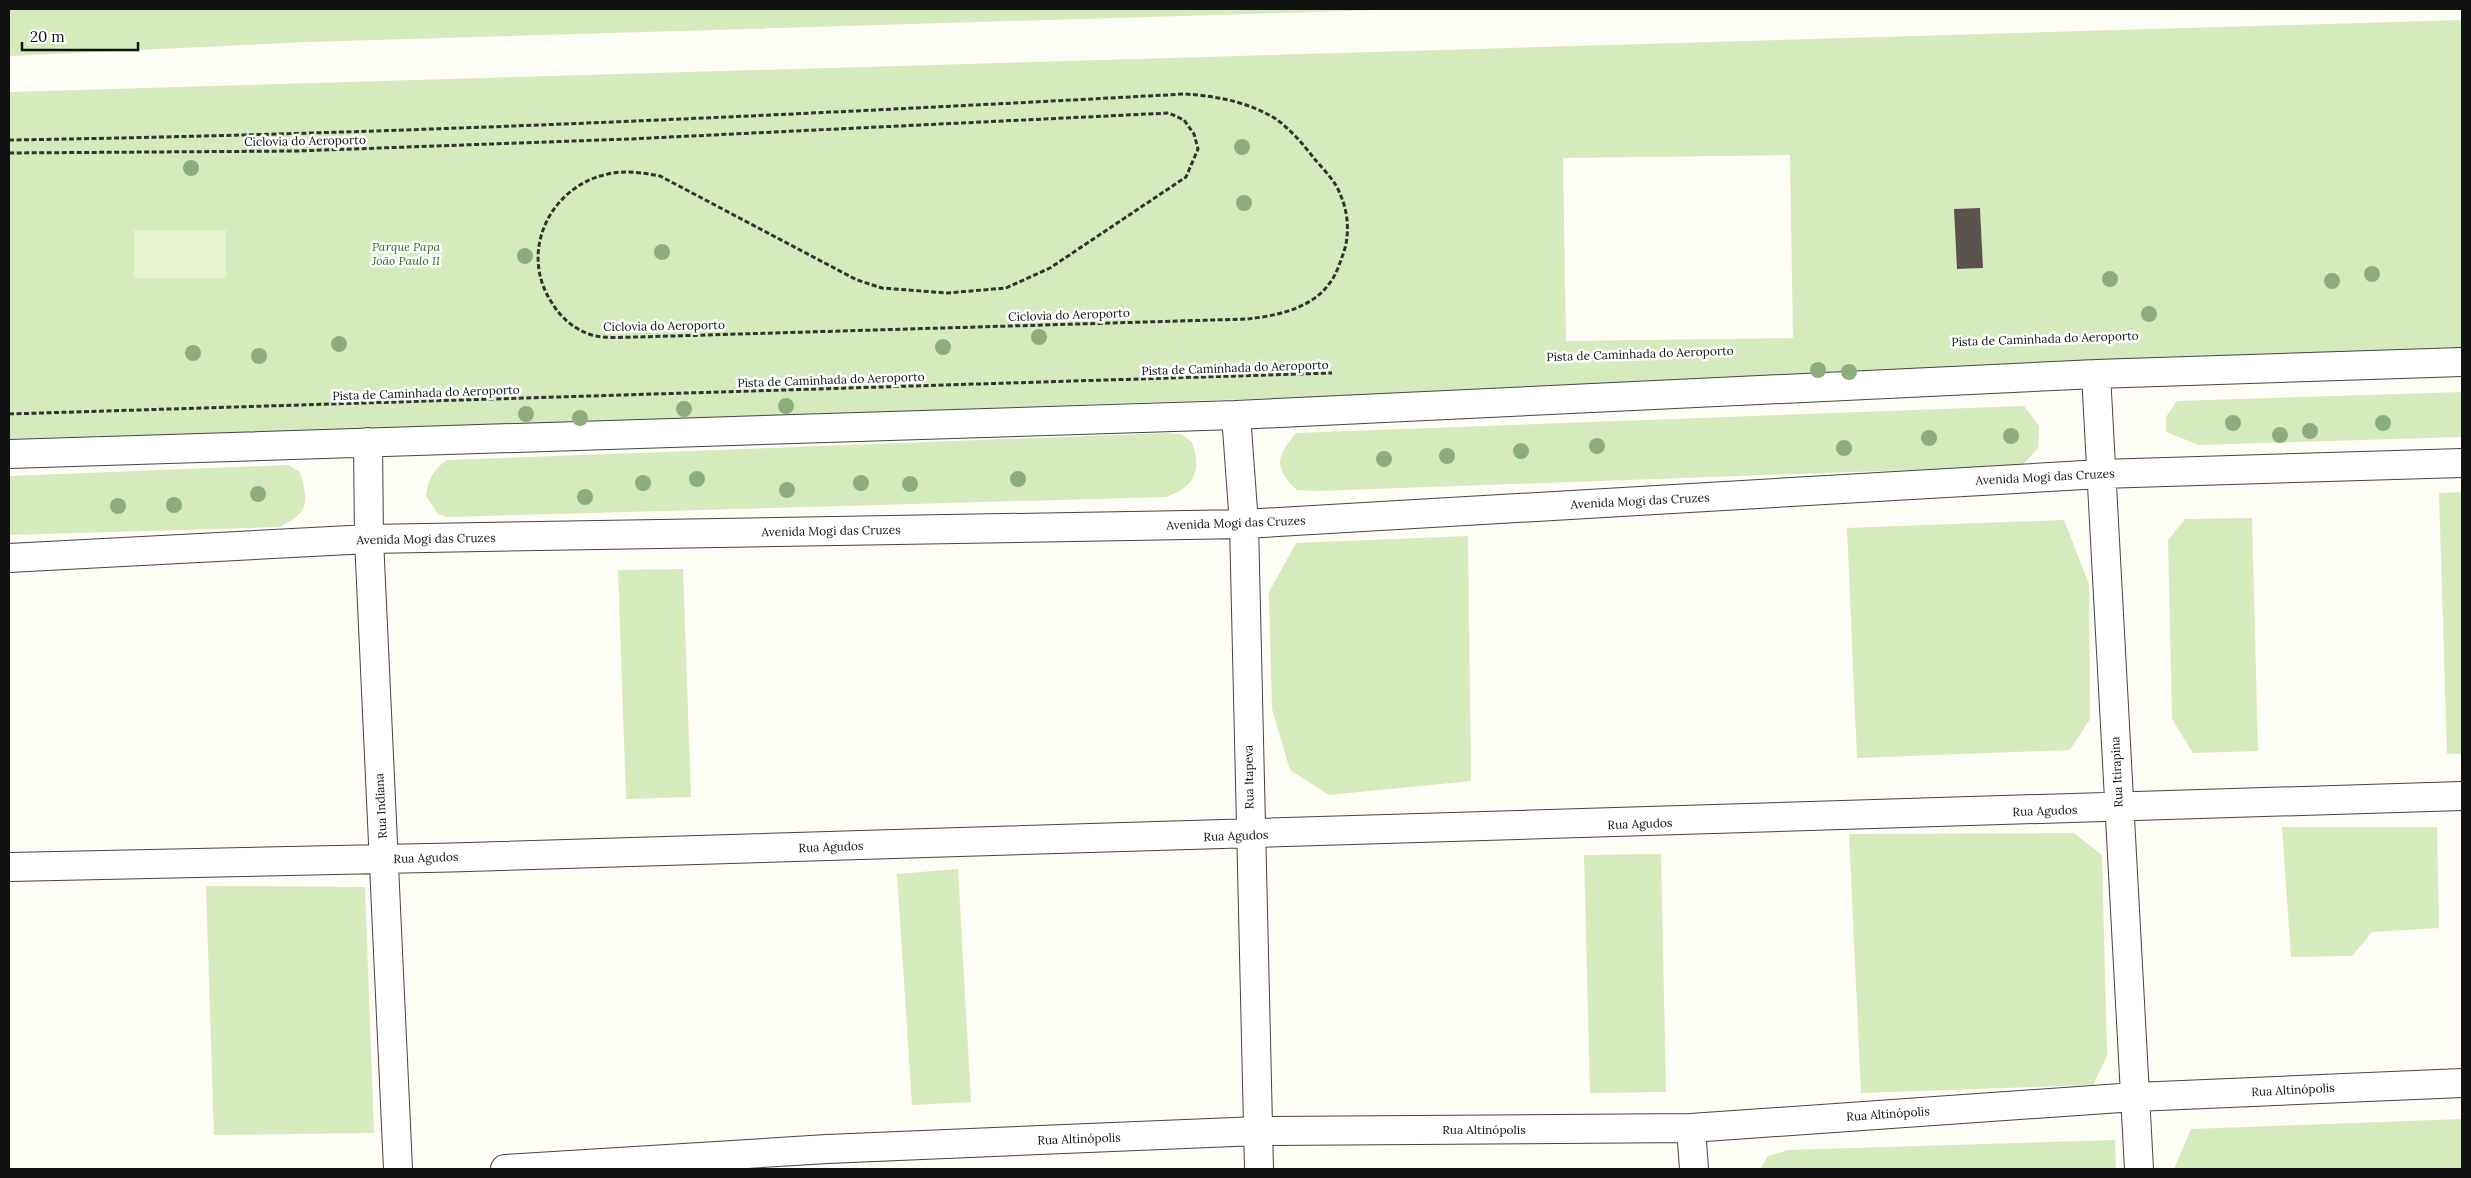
<svg xmlns="http://www.w3.org/2000/svg" width="2471" height="1178" font-family="Lora,serif">
<style>
.green{fill:#d5ebbd;fill-rule:evenodd}
.pitch{fill:#e6f2cf}
.building{fill:#5a524d}
.lines{fill:none;stroke-linecap:round;stroke-linejoin:round}
.street-casing{stroke:#444;stroke-width:30}
.path{stroke:#333;stroke-width:3;stroke-dasharray:5 2.5;stroke-linecap:butt}
.street{stroke:#fff;stroke-width:28}
.tree{fill:#8dad7f}
.labels{text-anchor:middle;stroke-width:5;stroke-linejoin:round;paint-order:stroke}
.street-label{font-size:12px;fill:#111;stroke:#fff}
.park-label{font-size:12px;font-style:italic;fill:#2f6b1f;stroke:#fff}
</style>
<rect width="100%" height="100%" fill="#fffdf5"/>
<path class="green" d="M9,9H1416L307,42L9,56Z
M2462,20V357L381,429L9,439V92ZM1790,155L1793,338L1566,341L1563,158ZM1980,208L1983,268L1957,269Z
M2462,392V437L2199,445L2166,432V417L2177,401Z
M2024,406L2039,426L2038,448L2022,466L1317,491L1297,490C1273,467 1276,458 1296,433Z
M1168,433L1181,434L1192,442C1202,471 1195,487 1166,497L448,517L438,514L426,496C428,480 433,469 447,460Z
M288,465L300,472C309,502 309,513 279,527L9,535V476Z
M2462,492V754H2447L2439,493Z
M2252,518L2258,751L2193,753L2172,719L2168,540L2185,519Z
M2064,520L2089,584L2090,719L2070,750L1857,758L1847,528Z
M1468,536L1471,781L1329,795L1290,770L1272,709L1269,592L1296,543Z
M683,569L691,797L626,799L618,570Z
M2282,827H2437L2439,928L2372,932L2352,956L2291,957Z
M2074,833L2102,855L2107,1056L2093,1085L1861,1093L1849,834Z
M1661,854L1666,1092L1590,1093L1584,855Z
M958,869L971,1102L912,1105L897,874Z
M206,886L365,887L374,1133L214,1135Z
M2462,1119V1169H2174L2191,1129Z
M2115,1140L2116,1169H1760L1768,1156L1788,1150Z
M1230,1168V1169H923Z"/>
<path class="pitch" d="M134,230H226V278H134Z"/>
<path class="building" d="M1980,208L1983,268L1957,269L1954,209Z"/>
<g class="lines">
<defs>
<path id="street" d="M2096,374L2139,1169
M1236,415L1244,524L1259,1169
M368,442L369,539L398,1169
M9,454L1236,415L2096,374L2462,362
M9,558L369,539L1244,524L2101,474L2462,463
M9,867C827,851 1645,827 2462,796
M1691,1128L1694,1169
M505,1169L827,1149L1258,1131L1691,1128L2135,1097L2462,1083"/>
</defs>
<use href="#street" class="street-casing"/>
<path class="path" d="M9,140C401,134 793,115 1185,94C1216,96 1249,102 1276,119C1290,129 1303,144 1313,157C1322,168 1335,180 1340,194C1349,213 1350,238 1342,257C1339,266 1335,277 1329,284C1311,309 1275,316 1247,319L638,337C624,337 606,339 592,335C575,330 561,318 552,303C518,252 550,186 608,174C625,170 643,173 660,176L857,280L882,288L947,293L1006,288L1050,268L1186,177L1198,149L1194,134L1184,120L1169,113L629,139L297,151L9,153
M9,414L1332,373"/>
<use href="#street" class="street"/>
</g>
<g class="tree">
<circle cx="1242" cy="147" r="8"/>
<circle cx="191" cy="168" r="8"/>
<circle cx="1244" cy="203" r="8"/>
<circle cx="662" cy="252" r="8"/>
<circle cx="525" cy="256" r="8"/>
<circle cx="2372" cy="274" r="8"/>
<circle cx="2110" cy="279" r="8"/>
<circle cx="2332" cy="281" r="8"/>
<circle cx="2149" cy="314" r="8"/>
<circle cx="1039" cy="337" r="8"/>
<circle cx="339" cy="344" r="8"/>
<circle cx="943" cy="347" r="8"/>
<circle cx="193" cy="353" r="8"/>
<circle cx="259" cy="356" r="8"/>
<circle cx="1818" cy="370" r="8"/>
<circle cx="1849" cy="372" r="8"/>
<circle cx="786" cy="406" r="8"/>
<circle cx="684" cy="409" r="8"/>
<circle cx="526" cy="414" r="8"/>
<circle cx="580" cy="418" r="8"/>
<circle cx="2233" cy="423" r="8"/>
<circle cx="2383" cy="423" r="8"/>
<circle cx="2310" cy="431" r="8"/>
<circle cx="2280" cy="435" r="8"/>
<circle cx="2011" cy="436" r="8"/>
<circle cx="1929" cy="438" r="8"/>
<circle cx="1597" cy="446" r="8"/>
<circle cx="1844" cy="448" r="8"/>
<circle cx="1521" cy="451" r="8"/>
<circle cx="1447" cy="456" r="8"/>
<circle cx="1384" cy="459" r="8"/>
<circle cx="697" cy="479" r="8"/>
<circle cx="1018" cy="479" r="8"/>
<circle cx="643" cy="483" r="8"/>
<circle cx="861" cy="483" r="8"/>
<circle cx="910" cy="484" r="8"/>
<circle cx="787" cy="490" r="8"/>
<circle cx="258" cy="494" r="8"/>
<circle cx="585" cy="497" r="8"/>
<circle cx="174" cy="505" r="8"/>
<circle cx="118" cy="506" r="8"/>
</g>
<g class="labels">
<g class="street-label">
<text transform="translate(305 141) rotate(-1)" y="4">Ciclovia do Aeroporto</text>
<text transform="translate(1069 315) rotate(-2)" y="4">Ciclovia do Aeroporto</text>
<text transform="translate(664 326) rotate(-1)" y="4">Ciclovia do Aeroporto</text>
<text transform="translate(2045 339) rotate(-2)" y="4">Pista de Caminhada do Aeroporto</text>
<text transform="translate(1640 354) rotate(-2)" y="4">Pista de Caminhada do Aeroporto</text>
<text transform="translate(1235 368) rotate(-2)" y="4">Pista de Caminhada do Aeroporto</text>
<text transform="translate(831 380) rotate(-2)" y="4">Pista de Caminhada do Aeroporto</text>
<text transform="translate(426 393) rotate(-2)" y="4">Pista de Caminhada do Aeroporto</text>
<text transform="translate(2045 477) rotate(-3)" y="4">Avenida Mogi das Cruzes</text>
<text transform="translate(1640 501) rotate(-3)" y="4">Avenida Mogi das Cruzes</text>
<text transform="translate(1236 523) rotate(-2)" y="4">Avenida Mogi das Cruzes</text>
<text transform="translate(831 531) rotate(-1)" y="4">Avenida Mogi das Cruzes</text>
<text transform="translate(426 539) rotate(-1)" y="4">Avenida Mogi das Cruzes</text>
<text transform="translate(2117 772) rotate(-93)" y="4">Rua Itirapina</text>
<text transform="translate(1249 777) rotate(-91)" y="4">Rua Itapeva</text>
<text transform="translate(381 806) rotate(-93)" y="4">Rua Indiana</text>
<text transform="translate(2045 811) rotate(-2)" y="4">Rua Agudos</text>
<text transform="translate(1640 824) rotate(-2)" y="4">Rua Agudos</text>
<text transform="translate(1236 836) rotate(-2)" y="4">Rua Agudos</text>
<text transform="translate(831 847) rotate(-2)" y="4">Rua Agudos</text>
<text transform="translate(426 858) rotate(-2)" y="4">Rua Agudos</text>
<text transform="translate(2293 1090) rotate(-3)" y="4">Rua Altinópolis</text>
<text transform="translate(1888 1114) rotate(-4)" y="4">Rua Altinópolis</text>
<text x="1484" y="1134">Rua Altinópolis</text>
<text transform="translate(1079 1139) rotate(-2)" y="4">Rua Altinópolis</text>
</g>
<g class="park-label">
<text x="406" y="251">Parque Papa<tspan x="406" dy="14">João Paulo II</tspan></text>
</g>
</g>
<rect width="2471" height="1178" fill="none" stroke="#111111" stroke-width="20"/>
<path d="M22 42v8h116v-8" fill="none" stroke="#111111" stroke-width="2.5"/>
<text x="30" y="42" font-size="15" fill="#111111" stroke="#ffffff" stroke-width="4" paint-order="stroke">20 m</text>
</svg>
